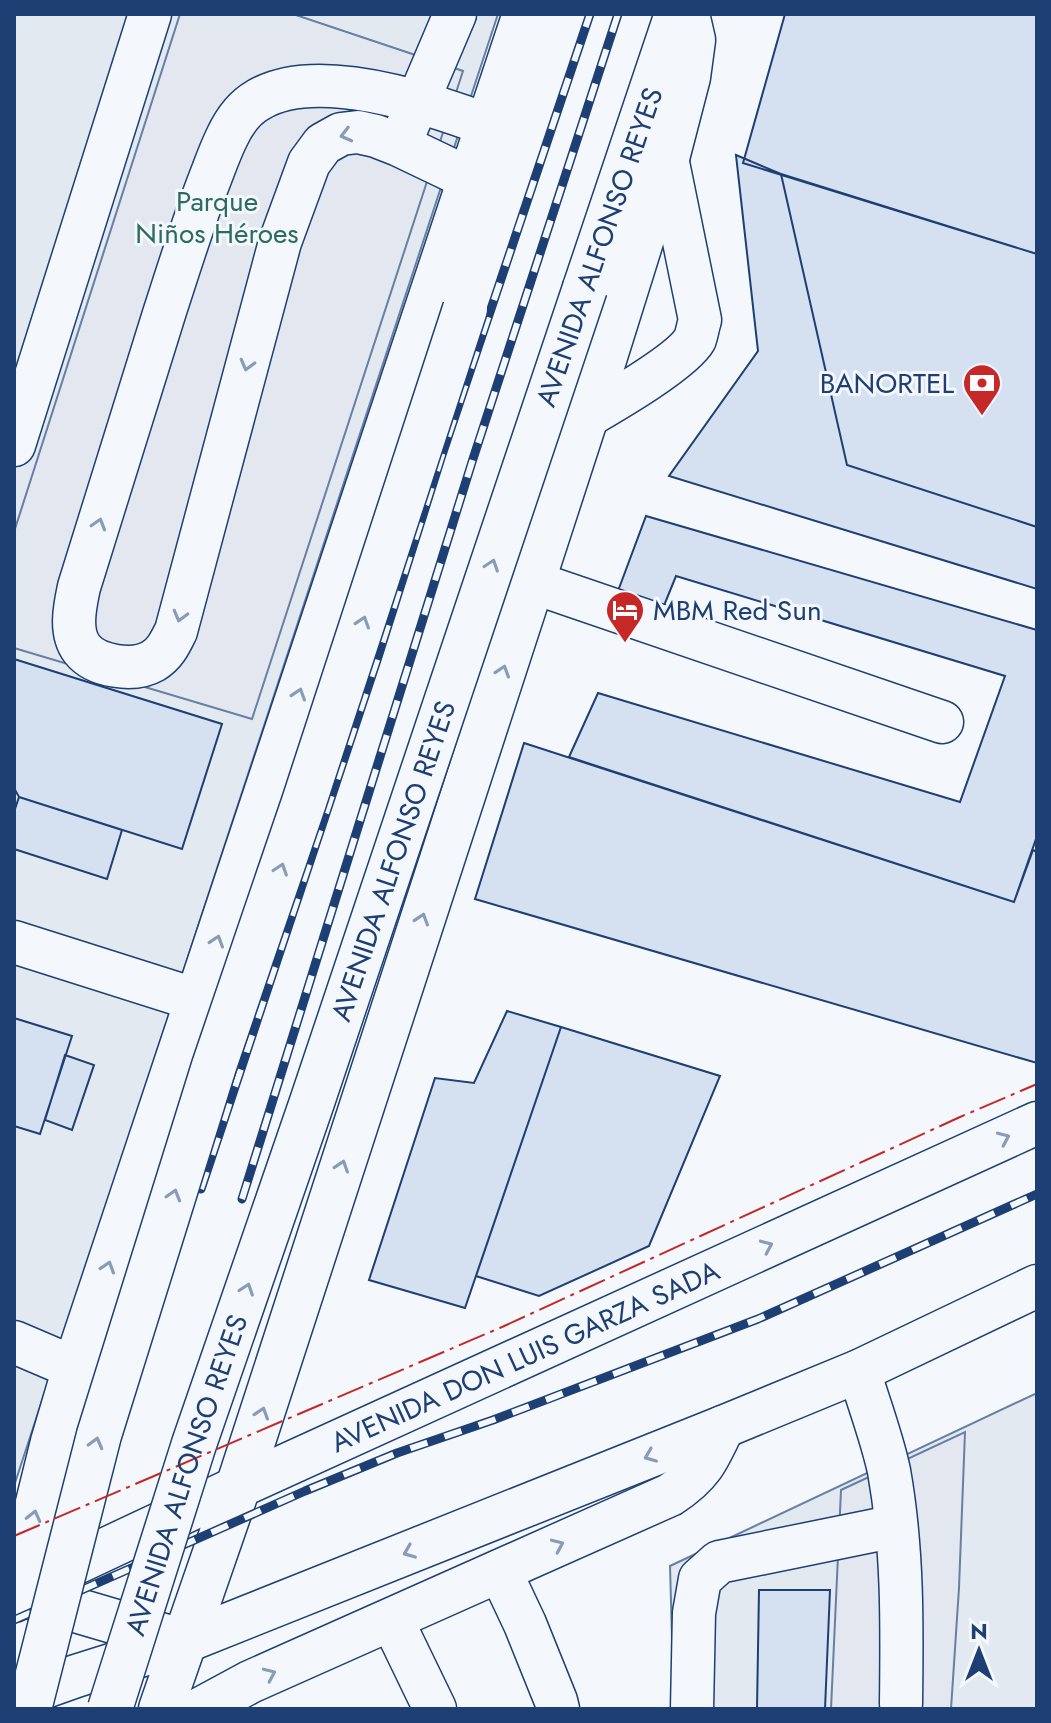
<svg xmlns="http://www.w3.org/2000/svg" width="1051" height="1723" font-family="Jost,sans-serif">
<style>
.green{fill:#e3e9f0;stroke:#687fa3;stroke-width:2}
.parking{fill:#e3e8f0;stroke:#687fa3;stroke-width:2}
.building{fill:#d5e0f0;stroke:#1d3f73;stroke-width:2}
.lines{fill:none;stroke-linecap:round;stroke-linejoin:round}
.minor-casing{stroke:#1d3f73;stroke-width:45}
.highway-casing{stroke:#1d3f73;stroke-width:47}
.minor{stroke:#f4f7fb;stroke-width:42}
.highway{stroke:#f4f7fb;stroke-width:44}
.rail-casing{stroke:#1d3f73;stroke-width:9}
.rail{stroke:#f4f7fb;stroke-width:6;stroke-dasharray:18;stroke-linecap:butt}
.highway-bridge-casing{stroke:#1d3f73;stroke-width:47;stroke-linecap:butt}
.highway-bridge{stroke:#f4f7fb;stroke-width:44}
.power{stroke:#c62828;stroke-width:2;stroke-dasharray:28 6 4 6;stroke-linecap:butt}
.oneway{stroke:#889bb7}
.labels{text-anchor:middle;stroke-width:6;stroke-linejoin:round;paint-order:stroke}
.park-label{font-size:28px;fill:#2c6c60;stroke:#f4f7fb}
.street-label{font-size:28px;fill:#1d3f73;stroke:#f4f7fb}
.poi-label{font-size:28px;fill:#1d3f73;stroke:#f4f7fb;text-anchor:end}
</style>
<rect width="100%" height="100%" fill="#f4f7fb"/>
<path class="green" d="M14,14H498L14,1486Z
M1037,1393V1709H674L670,1566Z"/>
<path class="parking" d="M180,14H293L463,71L252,719L14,648V532Z
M965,1432L959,1588L951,1709H831L841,1490Z"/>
<path class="building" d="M785,14H1037V254L743,163Z
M736,155L781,174L847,465L1037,527V589L669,476L758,351Z
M781,174L1037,254V527L847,465Z
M646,516L1037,630V836L1014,902L569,757L598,693L960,802L1005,676L676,576L661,613L615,599Z
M14,659L222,724L182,849L19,797L14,788Z
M524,743L1014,902L1033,850L1037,852V1063L475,899Z
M19,797L122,830L107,879L14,849V812Z
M507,1011L561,1027L465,1308L369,1280L435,1078L474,1083Z
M14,1018L72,1036L40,1134L14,1126Z
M561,1027L720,1076L649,1246L539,1296L476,1276Z
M65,1055L94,1065L72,1130L45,1120Z
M759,1590H830L825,1709H757Z"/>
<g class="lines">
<defs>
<g id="minor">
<path d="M407,127L455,14"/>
<path d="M470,179L399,145L376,136L358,132L341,134L323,144L309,163L280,242L176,631C170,643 165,654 153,661C134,672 96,667 82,649C69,632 75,606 79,587C107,496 136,405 164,314C179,268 193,222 211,176C216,163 221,149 227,137C234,122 244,108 258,100C315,65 429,103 487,125"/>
<path d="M586,417C610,403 683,361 695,339C697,333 698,326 700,320L667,158"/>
<path d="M14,445L150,14"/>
<path d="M532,582L942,722"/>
<path d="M14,942L197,1000"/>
<path d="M14,1342L75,1368"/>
<path d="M859,1371C869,1404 882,1438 889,1471C903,1549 902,1626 901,1704"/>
<path d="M500,1571L525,1624L556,1701L558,1709"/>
<path id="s1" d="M40,1580L238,1487L1037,1123"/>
<path d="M392,1620L435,1709"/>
<path d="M14,1698L76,1676L184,1642L723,1427L859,1371L1037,1286"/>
<path d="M200,1709L250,1682L670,1495C701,1475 708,1460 723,1427"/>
<path d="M692,1709L694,1613L700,1579L719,1562L896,1526"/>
</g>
<path id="highway" d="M585,288L677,14
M465,309L564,14
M21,1594L174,1639
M14,1600L53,1442L75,1368L525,14
M161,1709L238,1487L586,417L667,158L688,77L693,40L687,14"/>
</defs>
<use href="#minor" class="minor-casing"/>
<use href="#highway" class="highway-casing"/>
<use href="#minor" class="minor"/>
<use href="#highway" class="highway"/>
<defs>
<path id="rail" d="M201,1189L377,660L442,455L590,14
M242,1199L472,462L618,14
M14,1620L305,1491L397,1453L493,1420L758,1319L1037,1194"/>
</defs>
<use href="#rail" class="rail-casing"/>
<use href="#rail" class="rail"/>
<defs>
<g id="highway-bridge">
<path d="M29,1709L99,1435L214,1066L304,802L465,309"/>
<path id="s2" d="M110,1709L194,1444L312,1102L585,288"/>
</g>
</defs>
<use href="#highway-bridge" class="highway-bridge-casing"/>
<use href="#highway-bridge" class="highway-bridge"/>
<path class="power" d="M14,1536L502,1327L960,1117L1037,1084"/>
</g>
<defs><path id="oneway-chevron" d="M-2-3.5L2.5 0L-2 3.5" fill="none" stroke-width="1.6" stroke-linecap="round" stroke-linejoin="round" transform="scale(2)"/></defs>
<g class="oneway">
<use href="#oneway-chevron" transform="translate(346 135) rotate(166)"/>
<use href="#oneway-chevron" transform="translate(247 365) rotate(105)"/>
<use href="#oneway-chevron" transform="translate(99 524) rotate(-73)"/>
<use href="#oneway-chevron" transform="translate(492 565) rotate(-71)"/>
<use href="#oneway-chevron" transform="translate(180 616) rotate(105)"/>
<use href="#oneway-chevron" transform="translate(363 622) rotate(-72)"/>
<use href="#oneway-chevron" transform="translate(503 671) rotate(-72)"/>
<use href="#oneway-chevron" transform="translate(299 694) rotate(-72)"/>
<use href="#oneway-chevron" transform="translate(281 869) rotate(-71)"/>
<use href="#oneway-chevron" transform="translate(422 919) rotate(-72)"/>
<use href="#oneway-chevron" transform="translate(217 941) rotate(-72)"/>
<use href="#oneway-chevron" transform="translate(1004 1138) rotate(-24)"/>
<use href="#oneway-chevron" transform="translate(342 1166) rotate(-72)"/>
<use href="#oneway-chevron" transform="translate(174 1195) rotate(-73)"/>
<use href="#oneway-chevron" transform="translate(767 1246) rotate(-24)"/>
<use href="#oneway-chevron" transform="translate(108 1267) rotate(-72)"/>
<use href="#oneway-chevron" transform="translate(247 1289) rotate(-71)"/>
<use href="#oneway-chevron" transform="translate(262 1413) rotate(-72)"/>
<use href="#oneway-chevron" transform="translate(96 1443) rotate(-75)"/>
<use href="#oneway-chevron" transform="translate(650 1456) rotate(158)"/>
<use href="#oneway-chevron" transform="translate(34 1516) rotate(-76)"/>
<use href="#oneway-chevron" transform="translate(558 1545) rotate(-24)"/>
<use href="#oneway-chevron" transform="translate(409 1552) rotate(158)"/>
<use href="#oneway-chevron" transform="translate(270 1674) rotate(-24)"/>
</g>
<defs>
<symbol id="bank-pin" viewBox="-11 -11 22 30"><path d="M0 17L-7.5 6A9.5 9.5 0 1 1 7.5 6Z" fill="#c62828" stroke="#f4f7fb"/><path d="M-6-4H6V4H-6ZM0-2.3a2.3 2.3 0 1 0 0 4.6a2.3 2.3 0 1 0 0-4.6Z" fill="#fff"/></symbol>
<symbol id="hotel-pin" viewBox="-11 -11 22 30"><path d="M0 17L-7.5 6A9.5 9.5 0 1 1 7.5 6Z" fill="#c62828" stroke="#f4f7fb"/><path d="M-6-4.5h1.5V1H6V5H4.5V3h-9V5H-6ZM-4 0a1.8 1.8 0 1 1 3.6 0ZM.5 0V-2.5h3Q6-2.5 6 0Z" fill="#fff"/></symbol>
</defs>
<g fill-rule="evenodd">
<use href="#bank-pin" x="960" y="361" width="44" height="60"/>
<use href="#hotel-pin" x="603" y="588" width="44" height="60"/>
</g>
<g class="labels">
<g class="park-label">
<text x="217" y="211">Parque<tspan x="217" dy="32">Niños Héroes</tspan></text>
</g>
<g class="street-label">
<text transform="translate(599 247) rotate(-71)" y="10">AVENIDA ALFONSO REYES</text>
<text dy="10" stroke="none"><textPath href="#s2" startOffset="894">AVENIDA ALFONSO REYES</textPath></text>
<text dy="10" stroke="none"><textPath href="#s1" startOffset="534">AVENIDA DON LUIS GARZA SADA</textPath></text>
<text dy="10" stroke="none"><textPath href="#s2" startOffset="246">AVENIDA ALFONSO REYES</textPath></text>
</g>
<g class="poi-label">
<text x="954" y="393">BANORTEL</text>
<text x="653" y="620" text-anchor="start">MBM Red Sun</text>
</g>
</g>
<rect width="1051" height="1723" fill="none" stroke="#1d3f73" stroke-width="32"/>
<g transform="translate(979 1651)" stroke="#f4f7fb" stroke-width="6" paint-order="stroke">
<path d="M0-6L14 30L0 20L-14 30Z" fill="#1d3f73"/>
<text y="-12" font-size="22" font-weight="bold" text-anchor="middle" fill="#1d3f73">N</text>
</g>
</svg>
